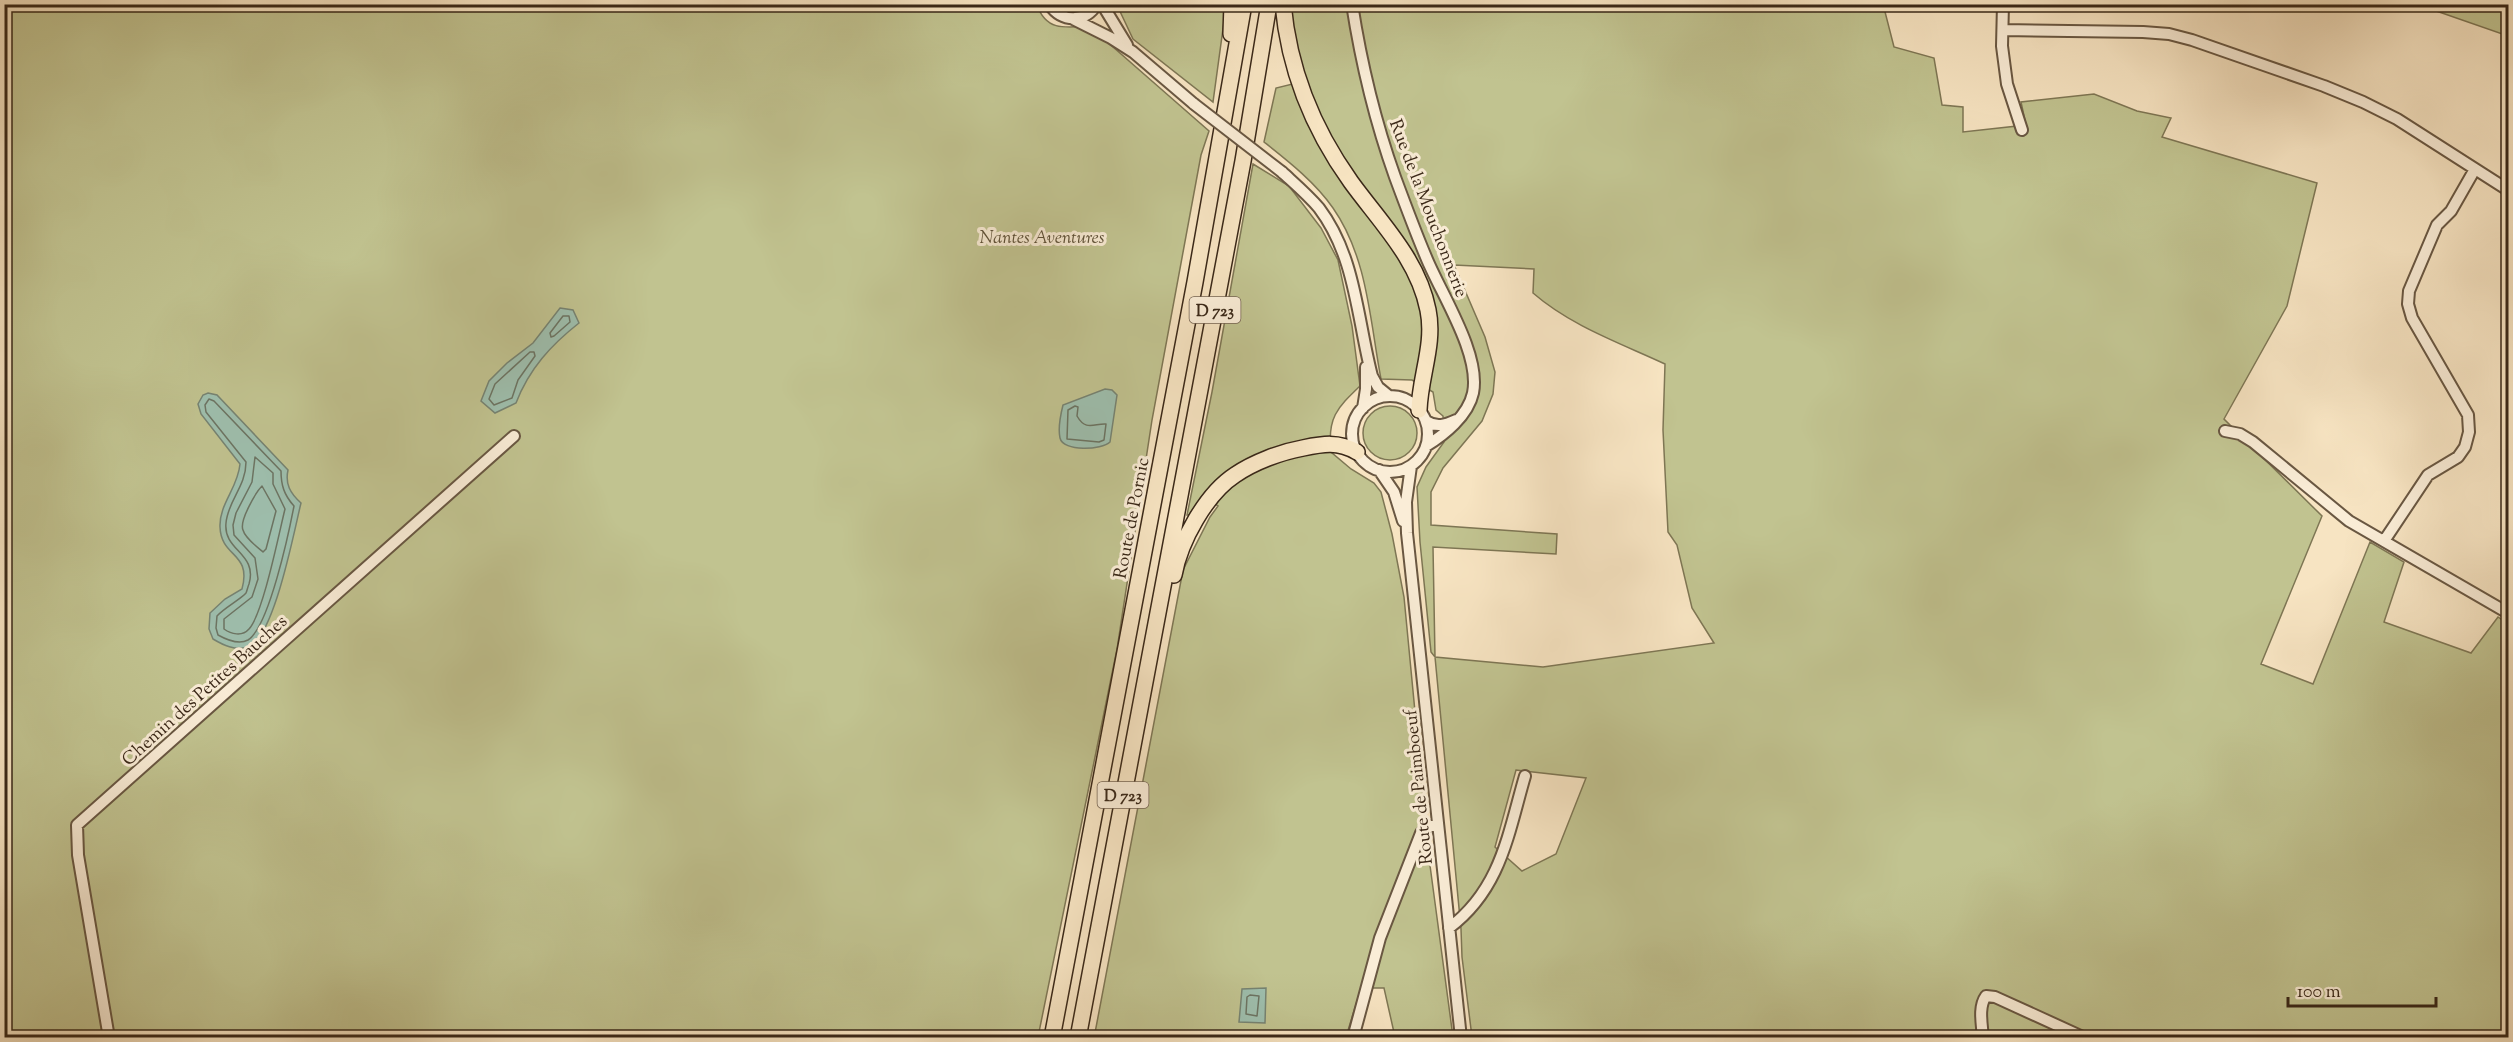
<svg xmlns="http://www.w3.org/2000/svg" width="2513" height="1042" font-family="'Sorts Mill Goudy',serif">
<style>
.green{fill:#c1c390;stroke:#7e7654;stroke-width:1.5;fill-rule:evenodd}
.water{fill:#9ebfae;stroke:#768372;stroke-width:1.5}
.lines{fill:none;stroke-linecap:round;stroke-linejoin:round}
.shore{stroke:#6c7463;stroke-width:1.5}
.minor-casing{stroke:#695742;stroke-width:14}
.highway-casing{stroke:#3a2818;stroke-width:18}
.minor{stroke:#faedd7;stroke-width:10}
.highway{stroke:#f7e4c2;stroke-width:15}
.minor-bridge-casing{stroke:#695742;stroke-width:14;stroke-linecap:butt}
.minor-bridge{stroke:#faedd7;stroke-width:10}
.labels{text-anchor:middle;stroke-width:6;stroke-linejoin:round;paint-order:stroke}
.shield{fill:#faedd7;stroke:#746351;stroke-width:1.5}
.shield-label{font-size:16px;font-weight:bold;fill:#3a2818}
.street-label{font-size:18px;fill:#3a2818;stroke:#faedd7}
.park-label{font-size:18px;font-style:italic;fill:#5c4f36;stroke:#faedd7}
</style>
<rect width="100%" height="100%" fill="#f7e4c2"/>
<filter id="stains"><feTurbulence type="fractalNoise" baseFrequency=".00333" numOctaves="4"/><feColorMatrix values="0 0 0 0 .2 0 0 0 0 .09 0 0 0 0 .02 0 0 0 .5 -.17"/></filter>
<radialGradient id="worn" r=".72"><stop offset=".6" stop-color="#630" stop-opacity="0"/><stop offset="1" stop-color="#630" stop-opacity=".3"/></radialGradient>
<path class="green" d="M1883,4L1894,47L1934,58L1942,105L1963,107V132L2026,125L2021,102L2094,94L2137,111L2171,118L2162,137L2317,183L2287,306L2224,419L2322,516L2261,664L2313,684L2370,542L2404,562L2384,622L2471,653L2498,617L2508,624V1010L2500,1037L2096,1038L2088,1034L2086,1038L1472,1037L1462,957L1461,929L1435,657L1431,652L1420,542L1417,487L1426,467L1444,442L1443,416L1436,410L1433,392L1412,380L1381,379C1370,322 1368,258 1333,208C1315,182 1288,161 1264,142L1276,88L1305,81L1295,47L1291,5ZM1454,265L1534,269L1533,293C1571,326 1620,343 1665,364L1663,430L1668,532L1677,545L1692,608L1714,643L1543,667L1435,657L1433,547L1556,554L1557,534L1431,525V492L1443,468L1482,421L1493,394L1495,372L1485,337ZM1516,770L1586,778L1556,854L1522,871L1495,847Z
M5,5H1037C1046,31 1065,28 1089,26L1209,131L1201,155L1152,420L1117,649L1038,1037L5,1038Z
M1058,5H1091C1081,15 1067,15 1058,5Z
M1117,5H1224L1225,14L1213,102L1133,39Z
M2419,5H2508V36Z
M1253,164L1289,186L1321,228L1338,260L1352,326L1360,386C1337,408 1327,418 1331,452L1351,469L1374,483L1381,492L1392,534L1404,597L1429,858L1453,1037H1395L1384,988H1361L1346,1037L1094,1038L1183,570L1210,517L1218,506L1203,496L1189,515H1187L1212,392Z
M1363 433a27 27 0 1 1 54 0a27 27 0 1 1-54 0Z"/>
<path class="water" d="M560,308L573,310L579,323C551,345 529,369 516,403L495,413L481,401L489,381L507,363L533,343Z
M1105,389L1112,390L1117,395L1110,442C1102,450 1063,452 1060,438C1058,429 1061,413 1063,405Z
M208,393L217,395L288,470C285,484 290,493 301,503C294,531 274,639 248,647C235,651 223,645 213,639L209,629L210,613L225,599L242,589C252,552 221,558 220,527C219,504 238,488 240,464L201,414L198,404L203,395Z
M1266,988L1265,1023L1239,1022L1242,989Z"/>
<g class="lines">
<path class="shore" d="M563,316H569L570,322L554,336L551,337L550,333Z
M530,352H534L535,356L518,380L512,398L494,405L489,399L495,384Z
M209,399L214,401L281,471C281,485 284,495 294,506C289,532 269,627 248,640C239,645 227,640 218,635L216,628L217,616C224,608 241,599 246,593C247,591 248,586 249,584C258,553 223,551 226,523C228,500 246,487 246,462L206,412L205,405Z
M1075,406L1078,407L1077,416C1086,432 1095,423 1106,424L1104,440L1099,442L1067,439L1068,410Z
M255,457L273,473V484L285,509C279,533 263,614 249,629C242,637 231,634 224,629V619L252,597L258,579L255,558L234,535L233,525L236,513L252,482Z
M262,486L276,511L266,549L263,552C257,547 245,538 243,530C239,521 256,492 262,486Z
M1250,995L1259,996L1257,1016L1246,1014L1247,997Z"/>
<defs>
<path id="minor" d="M1049,4C1062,23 1085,23 1097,4
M1102,4L1127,45
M1352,4C1361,62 1375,121 1395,177C1405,204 1415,231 1426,257C1441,294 1481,354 1473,393C1468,416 1444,435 1426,446
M2003,4L2002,46L2007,84L2022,130
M1073,19L1111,38L1133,52L1194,104
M2003,30L2143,32L2169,34L2192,40L2324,86L2363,102L2397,119L2508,190
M1282,172C1295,184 1308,195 1319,208C1356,257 1357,319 1372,376L1378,387L1389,396
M1352 434a38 38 0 1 1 76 0a38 38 0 1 1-76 0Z
M1363,408L1366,389V367
M1426,421C1437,428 1445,425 1456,420
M2225,431L2240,434L2253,442L2349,521L2508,613
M1411,466L1406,502L1407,533L1461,1038
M1379,470L1394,492L1403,521
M2384,541L2428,475L2458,457L2465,447L2469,432L2468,415L2412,318L2408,304L2409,291L2437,225L2451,211L2475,169
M1449,928C1501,889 1508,834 1525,776
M109,1038L78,855L77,825L514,436
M1353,1038L1380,938L1421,833L1430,826L1438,825
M1983,1038C1982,1024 1978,1007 1986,996L1995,997L2085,1038"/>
<path id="highway" d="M1283,4C1289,70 1313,129 1351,182C1380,222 1418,259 1428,310C1435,344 1420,376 1419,410
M1231,34L1232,4
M1174,575C1180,541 1206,494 1235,475C1254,462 1281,452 1303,448C1323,444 1338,441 1357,452
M1052,1038L1195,282L1244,4
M1078,1038L1243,161L1269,4"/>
</defs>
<use href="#minor" class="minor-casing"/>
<use href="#highway" class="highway-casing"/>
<use href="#minor" class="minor"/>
<use href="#highway" class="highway"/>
<defs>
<path id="minor-bridge" d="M1194,104L1282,172"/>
</defs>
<use href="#minor-bridge" class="minor-bridge-casing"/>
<use href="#minor-bridge" class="minor-bridge"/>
</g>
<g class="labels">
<g class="shield">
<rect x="1189.5" y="297" width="51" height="26" rx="4.5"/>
<rect x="1097.5" y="782" width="51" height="26" rx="4.5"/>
</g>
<g class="shield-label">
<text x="1215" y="316">D 723</text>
<text x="1123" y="801">D 723</text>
</g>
<g class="street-label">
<text transform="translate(1429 208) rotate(69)" y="6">Rue de la Mouchonnerie</text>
<text transform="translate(1131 518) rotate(-79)" y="6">Route de Pornic</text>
<text transform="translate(204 690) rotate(-42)" y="6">Chemin des Petites Bauches</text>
<text transform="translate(1418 787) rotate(-96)" y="6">Route de Paimboeuf</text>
</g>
<g class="park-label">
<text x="1042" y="243">Nantes Aventures</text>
</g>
</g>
<rect width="2513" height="1042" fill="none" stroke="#f7e4c2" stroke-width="24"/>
<rect x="6" y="6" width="2501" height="1030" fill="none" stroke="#3a2818" stroke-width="3"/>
<rect x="12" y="12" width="2489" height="1018" fill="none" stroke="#3a2818" stroke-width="1.5"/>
<path d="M2288 997v9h148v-9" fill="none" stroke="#3a2818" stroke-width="3"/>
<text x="2297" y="997" font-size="18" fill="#3a2818" stroke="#faedd7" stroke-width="4.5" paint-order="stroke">100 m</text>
<rect width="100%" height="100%" filter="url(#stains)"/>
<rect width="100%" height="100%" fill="url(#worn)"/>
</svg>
